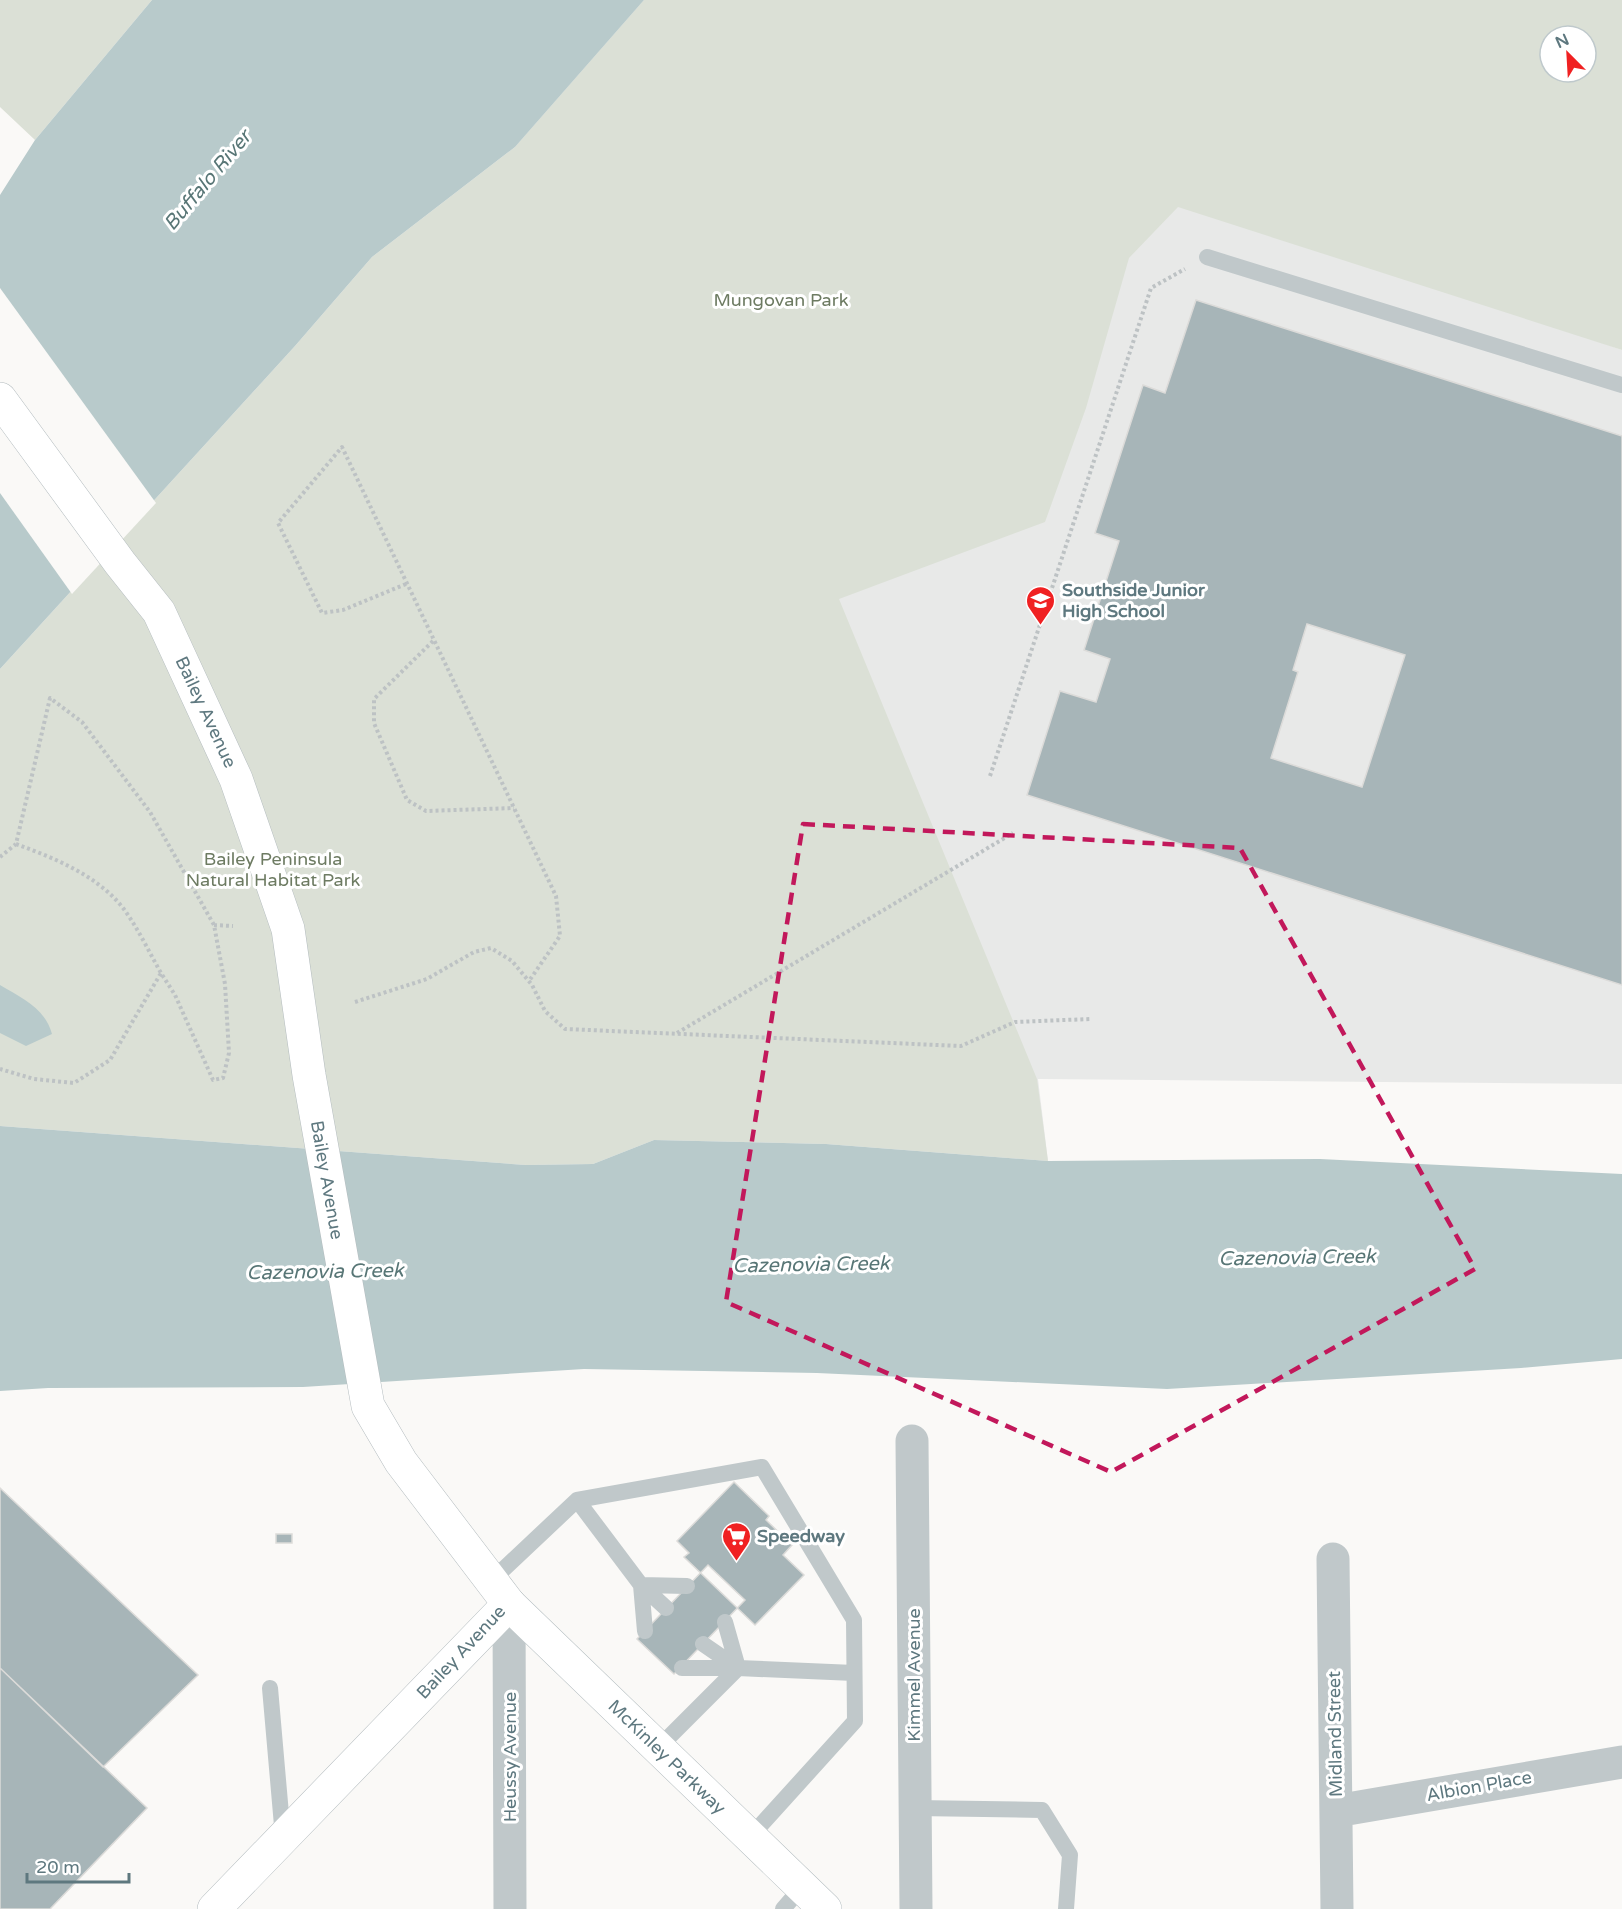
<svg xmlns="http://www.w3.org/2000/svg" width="1622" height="1909" font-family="'Varela Round',sans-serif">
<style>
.built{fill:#e8e9e8}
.green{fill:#dbe0d6;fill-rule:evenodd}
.water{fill:#b8cacb}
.pier{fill:#faf9f7}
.building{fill:#a7b5b8;stroke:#dcdbd9;stroke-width:1.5;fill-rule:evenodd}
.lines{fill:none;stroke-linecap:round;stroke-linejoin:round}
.secondary-casing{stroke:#b5bec1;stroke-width:34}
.primary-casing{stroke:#b4bcbf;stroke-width:34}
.path{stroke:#bdc2c4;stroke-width:4;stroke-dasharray:3 3;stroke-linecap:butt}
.lane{stroke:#c0c8ca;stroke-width:16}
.street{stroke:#c0c8ca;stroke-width:33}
.secondary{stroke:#fff;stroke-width:33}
.primary{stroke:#fff;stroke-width:33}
.marked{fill:none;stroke:#c2185b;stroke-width:4.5;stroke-dasharray:12 8;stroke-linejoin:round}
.labels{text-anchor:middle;stroke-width:6;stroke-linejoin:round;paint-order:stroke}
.park-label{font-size:18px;fill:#6d7b62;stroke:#fff}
.poi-label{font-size:18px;font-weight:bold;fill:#5e787f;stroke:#fff;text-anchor:start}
.street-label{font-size:18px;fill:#5e787f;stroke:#fff}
.water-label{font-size:20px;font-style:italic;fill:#587676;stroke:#fff}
</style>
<rect width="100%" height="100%" fill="#faf9f7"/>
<path class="built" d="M644,0L1622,350V1084L1038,1079L1048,1161L515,147Z"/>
<path class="green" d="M0,0H152L35,140L0,107Z
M644,0H1622V350L1178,207L1129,258L1086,408L1045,522L839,599L1037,1079L1048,1161L826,1144L654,1140L593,1164L526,1165L0,1126V669L295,346L372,257L515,147ZM1550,36H1586V72H1550Z"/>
<path class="water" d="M152,0H644L515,147L372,257L295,346L0,669V195L35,140Z
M0,985C22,998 45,1008 52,1034L26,1046L0,1033Z
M0,1126L526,1165L593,1164L654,1140L826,1144L1048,1161L1320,1159L1622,1174V1359L1521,1368L1167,1389L817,1373L584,1369L303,1387L48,1388L0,1391Z"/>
<path class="pier" d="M0,288L156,503L72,594L0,493Z"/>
<path class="building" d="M1196,300L1622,436V985L1027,795L1060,691L1096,702L1110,659L1084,650L1119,541L1095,533L1143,385L1165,393ZM1307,624L1405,655L1362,787L1271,758L1298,672L1293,670Z
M734,1482L769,1516L766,1520L792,1545L783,1555L804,1575L755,1625L684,1557L689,1553L677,1541Z
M0,1488L198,1675L103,1767L0,1668Z
M276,1534H292V1543H276Z
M708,1565L745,1600L674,1674L637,1639Z
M0,1668L147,1808L50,1909H0Z"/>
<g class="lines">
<defs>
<path id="secondary" d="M509,1604L825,1909"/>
<path id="primary" d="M0,399L120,563L159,612L236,779L288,929L309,1075L368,1406L401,1462L509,1604L214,1909"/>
</defs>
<use href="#secondary" class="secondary-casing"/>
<use href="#primary" class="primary-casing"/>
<path class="path" d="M406,584L343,610L322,613L278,523L342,447L556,896L560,936L529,981
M433,641L374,699V723L407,800L426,811L514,808
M990,776L1151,288L1185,269
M16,844C54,858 97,875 123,908C138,928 149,952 161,973
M0,857L16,844L50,698L82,722L150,812L214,925L225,984L229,1053L223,1078L213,1080L175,995L161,973L110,1060L74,1083L34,1079L0,1069
M214,925L233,926
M355,1002L427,979L474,952L491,948L512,961L532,985L545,1011L565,1029L961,1046L1015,1022L1090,1019
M677,1033L1013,833"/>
<path class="lane" d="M1207,257L1622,385
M577,1500L641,1585L645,1631
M492,1580L577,1500L762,1467L854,1620L855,1721L750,1837
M641,1585L687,1586
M641,1585L666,1608
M725,1622L738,1668
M703,1644L738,1668L854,1673
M270,1688L283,1837
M658,1748L738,1668H682
M915,1808L1042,1810L1070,1855L1066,1909
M783,1909L802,1887"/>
<path class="street" d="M912,1441L916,1909
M1333,1559L1337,1909
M509,1604L510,1909
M1336,1811L1622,1762"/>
<use href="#secondary" class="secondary"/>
<use href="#primary" class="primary"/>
</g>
<path class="marked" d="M803,824L1240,848L1475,1269L1111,1472L726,1302Z"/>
<defs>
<symbol id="school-pin" viewBox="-11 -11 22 30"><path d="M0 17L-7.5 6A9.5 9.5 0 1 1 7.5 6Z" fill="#f02122" stroke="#fff"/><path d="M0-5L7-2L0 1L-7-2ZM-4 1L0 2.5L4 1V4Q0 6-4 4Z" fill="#fff"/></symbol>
<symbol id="supermarket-pin" viewBox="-11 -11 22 30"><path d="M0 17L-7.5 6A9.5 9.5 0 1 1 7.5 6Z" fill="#f02122" stroke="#fff"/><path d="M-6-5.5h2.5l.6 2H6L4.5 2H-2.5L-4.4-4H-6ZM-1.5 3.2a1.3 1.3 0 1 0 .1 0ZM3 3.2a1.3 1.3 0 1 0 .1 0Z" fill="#fff"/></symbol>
</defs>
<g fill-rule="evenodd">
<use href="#school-pin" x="1024" y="584" width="33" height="45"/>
<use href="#supermarket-pin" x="720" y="1520" width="33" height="45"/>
</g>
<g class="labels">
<g class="park-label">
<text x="781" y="306">Mungovan Park</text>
<text x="273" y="865">Bailey Peninsula<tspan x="273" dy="21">Natural Habitat Park</tspan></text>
</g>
<g class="poi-label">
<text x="1062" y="596">Southside Junior<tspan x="1062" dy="21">High School</tspan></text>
<text x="757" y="1542">Speedway</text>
</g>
<g class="street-label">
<text transform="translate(206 712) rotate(65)" y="6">Bailey Avenue</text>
<text transform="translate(327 1180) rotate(80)" y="6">Bailey Avenue</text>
<text transform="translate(461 1652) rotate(-47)" y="6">Bailey Avenue</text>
<text transform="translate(914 1675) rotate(-90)" y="6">Kimmel Avenue</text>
<text transform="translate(1335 1734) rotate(-91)" y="6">Midland Street</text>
<text transform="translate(510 1757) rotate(-90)" y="6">Heussy Avenue</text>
<text transform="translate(667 1757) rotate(44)" y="6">McKinley Parkway</text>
<text transform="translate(1479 1786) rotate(-10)" y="6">Albion Place</text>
</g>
<g class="water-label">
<text transform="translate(207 180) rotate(-50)" y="7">Buffalo River</text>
<text transform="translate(1297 1257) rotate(-1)" y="7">Cazenovia Creek</text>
<text transform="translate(811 1264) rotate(-1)" y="7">Cazenovia Creek</text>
<text transform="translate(325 1271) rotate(-1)" y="7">Cazenovia Creek</text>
</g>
</g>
<g transform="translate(1568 54) rotate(336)"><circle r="28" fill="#ffffff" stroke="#bfc9cc" stroke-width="1.5"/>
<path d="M0-4.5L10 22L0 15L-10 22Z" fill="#f02122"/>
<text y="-9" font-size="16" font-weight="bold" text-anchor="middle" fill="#5e787f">N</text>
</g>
<path d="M27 1873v9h102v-9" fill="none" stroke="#5e787f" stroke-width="3"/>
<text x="36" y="1873" font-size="18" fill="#5e787f" stroke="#ffffff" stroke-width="4.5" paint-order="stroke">20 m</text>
</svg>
